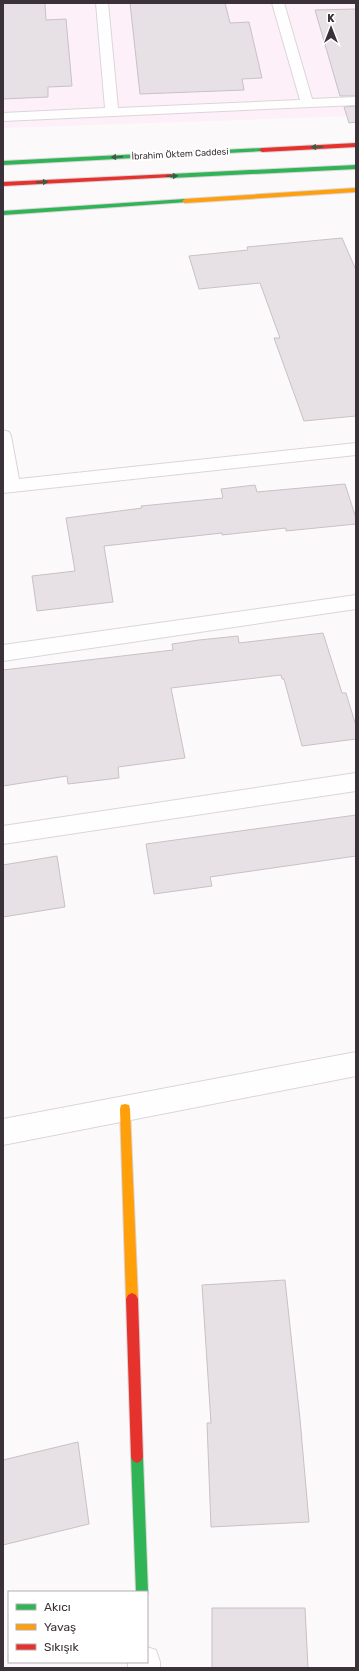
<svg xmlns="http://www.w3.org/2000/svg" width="359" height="1671" font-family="Rubik,sans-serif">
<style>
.built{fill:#fdf0f9}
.building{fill:#e7e0e5;stroke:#c8c1c6}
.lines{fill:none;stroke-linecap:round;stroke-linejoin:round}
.street-casing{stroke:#dbd5da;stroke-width:2}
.fast-casing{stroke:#dbd5da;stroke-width:2}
.slow-casing{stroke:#dbd5da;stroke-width:2}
.jam-casing{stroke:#dbd5da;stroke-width:2}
.street{fill:#fffefe;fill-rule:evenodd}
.fast{fill:#30b455;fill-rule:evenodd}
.slow{fill:#ff9f0a;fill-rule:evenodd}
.jam{fill:#e5322d;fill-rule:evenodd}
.oneway{fill:#375f43}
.labels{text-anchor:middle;stroke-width:4;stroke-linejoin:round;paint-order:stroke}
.far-street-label{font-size:9px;fill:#3b3139;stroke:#fff}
</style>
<rect width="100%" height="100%" fill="#fcf9fb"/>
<path class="built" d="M3,3H356V116L3,128Z"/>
<path class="building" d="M3,3H45L46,20L66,19L72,86L48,87V97L3,99Z
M130,3H225L230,23L249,22L262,78L242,79L244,90L140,94Z
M356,9V96H340L315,10Z
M356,106V122L349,123L344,107Z
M342,238L356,270V416L304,421L274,338H280L260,283L199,289L189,256L248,250L247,247Z
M345,484L356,518V524L286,531V528L222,535V533L104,546L113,602L37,611L32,576L75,571L66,518L142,508L141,506L223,498L221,489L255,485L257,492Z
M323,633L342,693H346L356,726V739L302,746L284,679H282L281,675L171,688L185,758L118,767L119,778L68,784L67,776L3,786V670L173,650L172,644L199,640L238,636L239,643Z
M356,815V856L210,877L212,886L154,894L146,844Z
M57,856L65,907L3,917V865Z
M285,1280L300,1419L309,1522L211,1527L207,1423H211L202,1285Z
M78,1442L89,1524L3,1545V1460Z
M212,1608H305L308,1668H212Z"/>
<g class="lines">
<defs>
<path id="street" d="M96,3H108L118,108L300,100L272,3H284L312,99L356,97V105L3,121V113L105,108Z
M3,430L9,432L11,436L19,479L356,443V455L3,493Z
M356,595V609L3,661V645Z
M356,773V791L3,844V826Z
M356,1052V1076L3,1145V1119Z
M147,1647L156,1650L160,1662V1668H128V1662H147Z"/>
<path id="fast" d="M262,148L264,149V151L3,165V161Z
M356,165V169L171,178L168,176L171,174Z
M185,199L188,201L187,202L3,215V211Z
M137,1451L141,1453L143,1457L148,1592L147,1596V1592H136L131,1457L133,1453Z"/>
<path id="slow" d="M356,188V192L185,203L182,201L185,199Z
M125,1104L129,1105L130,1109L138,1299L136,1303L132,1305L128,1303L126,1299L120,1109L121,1105Z"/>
<path id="jam" d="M356,143V147L262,152L259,150L262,148Z
M171,174L173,175V177L3,186V182Z
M132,1293L136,1295L138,1299L143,1457L141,1461L137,1463L133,1461L131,1457L126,1299L128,1295Z"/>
</defs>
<use href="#street" class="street-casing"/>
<use href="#fast" class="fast-casing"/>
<use href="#slow" class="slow-casing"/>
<use href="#jam" class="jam-casing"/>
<use href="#street" class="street"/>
<use href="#fast" class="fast"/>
<use href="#slow" class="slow"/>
<use href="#jam" class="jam"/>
</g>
<defs><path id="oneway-solid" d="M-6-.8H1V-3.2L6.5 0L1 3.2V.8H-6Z"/></defs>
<g class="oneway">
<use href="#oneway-solid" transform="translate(317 147) rotate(177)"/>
<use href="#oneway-solid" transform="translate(117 157) rotate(177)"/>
<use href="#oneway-solid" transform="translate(172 176) rotate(-3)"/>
<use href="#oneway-solid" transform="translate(42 182) rotate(-3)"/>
</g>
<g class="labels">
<g class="far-street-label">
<text transform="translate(180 154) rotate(-3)" y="3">İbrahim Öktem Caddesi</text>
</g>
</g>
<rect width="359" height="1671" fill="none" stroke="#3b3139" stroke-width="8"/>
<rect x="8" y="1591" width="140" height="72" fill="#ffffff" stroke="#b1adb0"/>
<rect x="16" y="1604" width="20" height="6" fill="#30b455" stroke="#b1adb0"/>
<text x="44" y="1611" font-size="12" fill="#3b3139">Akıcı</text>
<rect x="16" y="1624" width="20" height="6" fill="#ff9f0a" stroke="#b1adb0"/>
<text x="44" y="1631" font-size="12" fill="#3b3139">Yavaş</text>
<rect x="16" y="1644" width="20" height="6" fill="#e5322d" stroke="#b1adb0"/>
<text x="44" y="1651" font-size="12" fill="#3b3139">Sıkışık</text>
<g transform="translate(331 28)" stroke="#ffffff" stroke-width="3" paint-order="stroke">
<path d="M0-3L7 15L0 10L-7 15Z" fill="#3b3139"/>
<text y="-6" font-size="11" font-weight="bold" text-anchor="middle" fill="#3b3139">K</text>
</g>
</svg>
